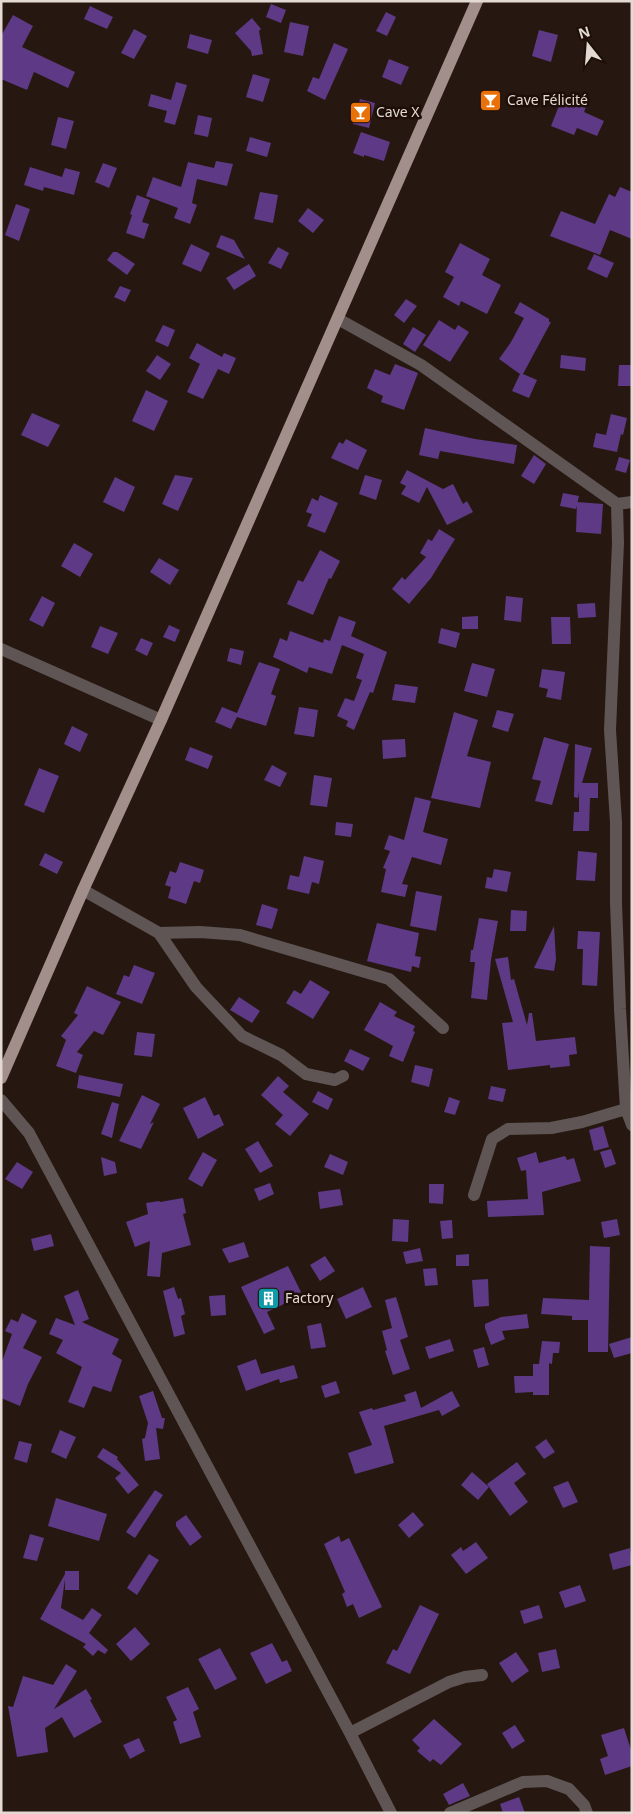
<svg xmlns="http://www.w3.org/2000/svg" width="633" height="1814" font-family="'Noto Sans',sans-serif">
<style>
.building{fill:#5e3985}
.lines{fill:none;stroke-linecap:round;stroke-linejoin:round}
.minor{stroke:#5e5554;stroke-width:12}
.major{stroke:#a28f8c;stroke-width:12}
.labels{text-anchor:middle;stroke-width:5;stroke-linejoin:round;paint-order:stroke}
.poi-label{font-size:14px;fill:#e4dad4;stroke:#1d0f07;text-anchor:start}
</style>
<rect width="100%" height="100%" fill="#261810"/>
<path class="building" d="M271,4L286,10L281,23L266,17Z
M90,6L113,17L107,29L84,19Z
M386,12L396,17L387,36L376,31Z
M13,15L33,26L22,47L75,72L68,88L34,72L27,90L1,79V36Z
M252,18L261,29L259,31L263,54L252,56L251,51L235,33Z
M290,22L309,26L303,56L284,52Z
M134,29L147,36L134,59L121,53Z
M539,30L558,35L551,62L532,56Z
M190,34L212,40L208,54L187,48Z
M334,43L348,49L325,100L307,91L313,77L319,79Z
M389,59L409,67L401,85L382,77Z
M253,74L270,79L263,102L246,97Z
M176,82L187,85L175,125L164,122L167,111L148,106L151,94L171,100Z
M562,98L586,107L584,112L604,121L597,136L577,128L574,135L551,126Z
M360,99L375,103L369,128L353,124Z
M198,115L212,118L208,137L194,134Z
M58,117L74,121L66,149L51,145Z
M361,132L390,142L384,161L364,155V157L353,153Z
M250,137L271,143L267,157L246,151Z
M216,161L233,164L227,186L197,179L192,203L197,205L190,224L174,218L178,208L146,196L153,177L181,187L188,162L214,168Z
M103,163L117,168L109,188L95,182Z
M30,167L62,177L65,168L80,172L74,195L44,187L43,191L24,185Z
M620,187L632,192V239L610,230L600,255L550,236L561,211L595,224L609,194L615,197Z
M260,192L278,195L273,223L254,219Z
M137,195L150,200L142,222L149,224L144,239L126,233L132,215L130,214Z
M16,204L30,209L19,241L5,235Z
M308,208L324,220L313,233L298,221Z
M221,235L234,240L245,259L216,247Z
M460,243L490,259L482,275L501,285L487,314L461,301L459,306L443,297L454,277L445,272Z
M191,244L210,253L201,272L182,264Z
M278,247L289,253L281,269L268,263Z
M113,252H117L135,264L127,275L107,260Z
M594,254L614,263L607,278L587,269Z
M249,264L256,276L234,290L226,278Z
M120,286L131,290L125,302L114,297Z
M406,299L417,306L404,323L394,315Z
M520,302L549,319V322H551L523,374L537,380L529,398L512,391L520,374L499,359L511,342L524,318L514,313Z
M439,320L455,330L458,325L469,332L450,362L423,345Z
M163,325L175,330L168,347L155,341Z
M413,327L426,335L415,352L403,344Z
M197,343L222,357L224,353L236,358L229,374L218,369L203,399L187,392L200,364L189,358Z
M157,355L171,364L160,380L146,371Z
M561,355L586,358L585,371L560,368Z
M395,364L418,373L404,410L381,402L383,396L367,388L375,369L390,375Z
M619,365H632V386H618Z
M146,390L168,401L154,431L132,421Z
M32,413L60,425L48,447L21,435Z
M611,414L627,418L623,435L621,434L617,452L593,447L596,433L606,435Z
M425,428L475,439L517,445L514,464L440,451L438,459L419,455Z
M346,439L367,450L358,470L331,458L339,442L343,444Z
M534,455L546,464L534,484L521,476Z
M619,457L630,460L626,473L615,470Z
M407,470L443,489L453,484L463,504L467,501L473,512L447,525L427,487L419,503L401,494L406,486L400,483Z
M175,475L193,478L178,511L162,504Z
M365,475L382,480L376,500L359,494Z
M115,477L135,487L124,512L103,502Z
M563,493L579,496L576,509L560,506Z
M320,495L338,503L325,533L307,526L312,514L306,512L312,498L318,501Z
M577,502L603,504L601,534L576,532Z
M439,529L455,539L431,578L409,604L392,589L402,577L405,580L426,557L420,553L428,539L432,541Z
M74,543L93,554L80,577L61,566Z
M320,550L340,561L331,579L329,578L313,615L287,604L298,580L303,582Z
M159,558L179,570L170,585L150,572Z
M42,596L55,603L43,627L29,620Z
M506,596L523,598L521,622L504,620Z
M595,603L596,617L578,618L577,604Z
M339,616L356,622L351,636L387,652L373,693L370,692L354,730L346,726L348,721L337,716L345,698L354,701L362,680L356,678L364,654L342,645L332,674L309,667L307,673L273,657L280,638L287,641L290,631L323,643L324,639L330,641Z
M478,616V629H462V617Z
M551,617H570L571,644H552Z
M169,625L180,630L175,642L163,637Z
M100,626L118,633L108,654L91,647Z
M441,628L460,633L456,648L438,643Z
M141,638L153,643L147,656L135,650Z
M230,648L244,651L241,665L227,661Z
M259,662L280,669L271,694L276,696L266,726L237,717L231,729L215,722L222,707L237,713Z
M472,663L495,669L487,697L464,691Z
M542,669L565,672L561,700L546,697L548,689L539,687Z
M395,684L418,687L415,703L392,700Z
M299,707L318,710L314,737L294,734Z
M497,710L514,714L508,732L492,727Z
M454,712L478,720L467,756L491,762L480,808L431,798Z
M72,726L88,734L80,752L64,744Z
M544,737L569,744L552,805L535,801L541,781L532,779Z
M405,739L406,757L383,759L382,740Z
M575,744L592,748L582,783H598V798H590L589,831H573L574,812H579V792L578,798L574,797Z
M190,747L213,756L208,769L185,760Z
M272,765L287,773L280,787L264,780Z
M39,768L59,776L44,813L24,805Z
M314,775L332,778L327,807L310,805Z
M415,797L431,801L423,832L448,839L441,865L412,857L402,884L408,885L405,897L381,892L386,869L383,868L390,851L384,849L389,835L404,840Z
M336,822L353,824L351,837L335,835Z
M578,851L597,853L595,881L576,880Z
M45,853L63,862L57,874L39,865Z
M304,856L324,861L319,884L312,882L309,894L287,889L290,875L299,877Z
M180,862L204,870L200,883L194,881L186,904L168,898L171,887L165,885L170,871L176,873Z
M494,869L511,872L507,892L485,888L487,877L492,878Z
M416,891L442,896L436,931L410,926Z
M262,904L278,909L272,929L256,925Z
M511,910L527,911L526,931H510Z
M479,918L498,921L491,960L487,1000L471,998L475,962H470L471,950H473Z
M377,923L419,933L415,956L421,957L419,968L412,966L411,972L367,961Z
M554,926L556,959L554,971L534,968Z
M578,931L600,932L597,986L582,985L583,949H577Z
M508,957L511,980L514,979L527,1025L529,1013H532L536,1041L575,1037L577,1054L569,1055L570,1066L550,1068V1065L508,1070L502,1023L513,1022L495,959Z
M134,965L155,973L142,1004L116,994L124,975L129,977Z
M310,980L330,992L313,1019L286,1003L294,990L301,994Z
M87,986L121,1002L103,1035L94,1031L77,1052L83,1055L76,1073L56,1066L66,1040L61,1036L78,1015L74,1013Z
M239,997L260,1011L252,1023L230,1010Z
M380,1002L397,1012L394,1016L415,1026L413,1031L415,1032L403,1062L389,1056L393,1046L364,1030Z
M137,1032L155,1034L152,1057L134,1055Z
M350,1049L370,1058L363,1071L344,1061Z
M415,1065L433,1069L429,1087L411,1082Z
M79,1075L123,1084L120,1097L77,1088Z
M278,1076L289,1086L283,1092L309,1114L290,1136L275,1124L283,1115L261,1095Z
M491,1086L506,1089L503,1102L488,1099Z
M318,1091L333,1099L328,1110L312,1102Z
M142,1095L160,1104L150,1124L154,1122L141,1149L119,1141Z
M205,1097L214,1116L219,1114L224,1125L198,1139L183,1108Z
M449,1097L460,1101L455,1115L444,1112Z
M112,1102L119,1104L112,1138L101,1134Z
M603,1126L609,1147L594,1151L589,1130Z
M258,1141L273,1166L260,1173L245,1149Z
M611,1149L616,1164L605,1168L600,1152Z
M203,1152L217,1160L202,1187L188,1179Z
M536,1152L539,1163L565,1156L567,1160L574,1158L581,1181L542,1192L544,1215L488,1217L487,1201L528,1199L526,1170L521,1171L517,1158Z
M330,1154L348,1162L343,1175L324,1167Z
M101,1157L115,1162L117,1173L104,1176Z
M17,1162L33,1172L22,1189L5,1179Z
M270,1183L274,1194L259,1201L254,1189Z
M429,1184H444L443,1204L429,1203Z
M340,1189L343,1205L320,1209L318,1192Z
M183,1198L186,1213L183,1214L191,1245L162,1253L160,1277L147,1276L150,1241L135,1247L126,1222L148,1214L146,1203L159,1201L160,1202Z
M393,1219L409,1220L408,1242L392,1241Z
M617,1219L620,1235L604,1238L601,1222Z
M452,1220L453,1238L442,1239L440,1221Z
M51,1234L54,1246L34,1251L31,1239Z
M244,1242L249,1257L229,1263L222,1249Z
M590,1246L610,1247L608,1352H588V1320H572V1316L541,1314L543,1298L589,1300Z
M420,1248L423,1261L406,1264L403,1252Z
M469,1254V1266H456V1255Z
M325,1256L335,1271L320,1281L310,1265Z
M288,1266L301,1292L282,1305L267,1312L275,1329L264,1334L241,1287Z
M436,1268L438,1285L425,1286L423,1269Z
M488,1279L489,1306L474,1307L472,1280Z
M174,1287L178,1299L181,1298L185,1314L181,1316L185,1334L174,1337L163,1291Z
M363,1287L372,1307L346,1319L337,1299Z
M78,1290L89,1319L82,1322L119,1339L112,1354L122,1360L111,1392L93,1386L84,1408L68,1402L82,1367L56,1353L63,1340L49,1334L56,1318L75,1325L64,1296Z
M225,1295L226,1315L211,1316L209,1296Z
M396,1297L408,1337L400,1340L410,1369L393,1375L385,1351L387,1350L382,1331L392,1328L385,1300Z
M22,1313L37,1321L23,1348L42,1357L28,1384L20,1406L1,1398V1364L12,1334L5,1331L11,1319L18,1322Z
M527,1314L529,1328L502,1331L505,1339L491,1345L485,1328V1324L501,1317Z
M321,1323L326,1347L311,1349L307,1326Z
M632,1337V1353L614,1358L609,1344Z
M450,1339L454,1351L429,1359L425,1347Z
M542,1341L560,1342L559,1353H553L552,1364L549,1363V1395H533V1392L515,1393L514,1376H533V1364H539Z
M484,1347L489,1365L478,1368L473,1350Z
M256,1359L261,1374L294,1365L298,1378L280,1383L279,1379L246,1391L237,1366Z
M336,1381L340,1393L325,1398L321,1386Z
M153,1391L162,1418H165L163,1429L156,1428L160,1459L145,1461L142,1439L145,1438L148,1423L139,1396Z
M416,1391L421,1408L452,1391L460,1406L442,1416L439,1410L384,1426L394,1463L355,1474L348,1453L372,1445L359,1412L372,1408L373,1410L406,1401L404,1395Z
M60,1430L76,1437L66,1459L51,1452Z
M546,1439L555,1452L544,1459L535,1447Z
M19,1441L32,1444L27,1463L14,1459Z
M103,1448L118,1457L117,1459L139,1485L128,1494L115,1478L121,1473L97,1457Z
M517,1462L526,1474L514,1483L528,1502L510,1516L487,1484Z
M472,1472L489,1487L478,1500L461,1485Z
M568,1481L578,1502L563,1508L553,1487Z
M155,1490L163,1495L135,1538L126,1532Z
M56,1498L107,1514L99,1541L48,1526Z
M413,1512L424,1525L409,1538L398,1525Z
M186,1515L202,1537L190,1546L176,1526V1522Z
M30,1534L44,1538L37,1561L23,1558Z
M339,1536L341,1542L349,1538L382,1607L359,1618L353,1604L347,1607L342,1594L345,1592L324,1544Z
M476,1542L488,1558L466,1574L451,1555L461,1547L463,1551Z
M630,1548L632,1565L613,1570L609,1554Z
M149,1554L159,1560L137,1595L127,1588Z
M65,1571H79V1590H65V1579L61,1608L83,1620L92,1608L102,1615L89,1633L108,1650L105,1654L98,1650L93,1656L83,1647L86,1644L40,1619L65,1574Z
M580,1585L586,1601L565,1608L559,1592Z
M420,1605L439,1614L410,1674L386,1663L393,1649L397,1651Z
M539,1605L543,1618L524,1624L520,1611Z
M135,1627L150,1644L131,1661L116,1644Z
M272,1643L282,1662L287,1660L292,1671L266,1684L250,1653Z
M220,1648L237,1679L215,1690L198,1659Z
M556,1649L560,1668L542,1672L538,1653Z
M516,1652L529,1671L512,1683L499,1663Z
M66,1664L77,1671L54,1709L86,1689L92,1699L90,1700L102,1722L74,1738L62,1717L45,1728L48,1752L17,1757L8,1706L13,1707L23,1676L53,1685Z
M188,1687L199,1709L193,1712L201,1737L180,1744L173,1722L177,1720L166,1697Z
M434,1719L462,1744L441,1765L433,1759L430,1762L417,1751L420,1748L412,1740Z
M515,1725L525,1741L512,1749L502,1733Z
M624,1728L632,1753V1766L605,1775L600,1759L608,1756L601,1735Z
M139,1738L145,1751L130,1759L123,1745Z
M463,1783L470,1796L449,1805L443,1794Z
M519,1797L525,1813H503L500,1804Z"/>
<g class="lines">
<path class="minor" d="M338,319L421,365L617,504L618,543L610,730L616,822V903L620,1009L626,1109L632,1125
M617,504L632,502
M1,649L161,720
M83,890L159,933L200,932L240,935L389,979L443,1028
M159,933L196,987L242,1036L281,1055L306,1074L335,1080L343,1076
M1,1100L29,1133L350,1733L391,1813
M474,1195L492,1139L508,1129L551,1128L582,1122L626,1109
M350,1733L449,1682L465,1677L482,1675
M450,1813L523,1782L547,1781L569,1789L584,1805L587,1813"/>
<path class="major" d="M1,1078L83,890L161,720L477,1"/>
</g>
<defs>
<symbol id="bar-square" viewBox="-11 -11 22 22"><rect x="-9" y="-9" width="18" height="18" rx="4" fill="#e8710a" stroke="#1d0f07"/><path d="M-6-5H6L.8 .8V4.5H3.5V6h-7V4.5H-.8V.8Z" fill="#fff"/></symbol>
<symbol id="building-square" viewBox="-11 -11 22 22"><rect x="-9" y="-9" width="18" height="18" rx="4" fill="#0f9aa8" stroke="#1d0f07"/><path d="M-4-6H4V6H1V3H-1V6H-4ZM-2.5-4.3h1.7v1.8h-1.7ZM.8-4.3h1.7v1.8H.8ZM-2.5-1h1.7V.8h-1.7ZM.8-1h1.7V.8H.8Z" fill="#fff"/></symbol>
</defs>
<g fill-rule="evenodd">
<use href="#bar-square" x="478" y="88" width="25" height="25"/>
<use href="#bar-square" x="348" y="100" width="25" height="25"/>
<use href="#building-square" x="256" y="1286" width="25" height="25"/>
</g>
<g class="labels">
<g class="poi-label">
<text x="507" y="105">Cave Félicité</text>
<text x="376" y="117">Cave X</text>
<text x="285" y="1303">Factory</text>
</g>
</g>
<rect width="633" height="1814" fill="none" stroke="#e4dad4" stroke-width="5"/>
<g transform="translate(588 45) rotate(343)" stroke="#1d0f07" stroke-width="4" paint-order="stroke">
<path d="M0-4L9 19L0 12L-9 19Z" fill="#e4dad4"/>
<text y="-8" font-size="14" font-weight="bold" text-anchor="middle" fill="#e4dad4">N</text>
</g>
</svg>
